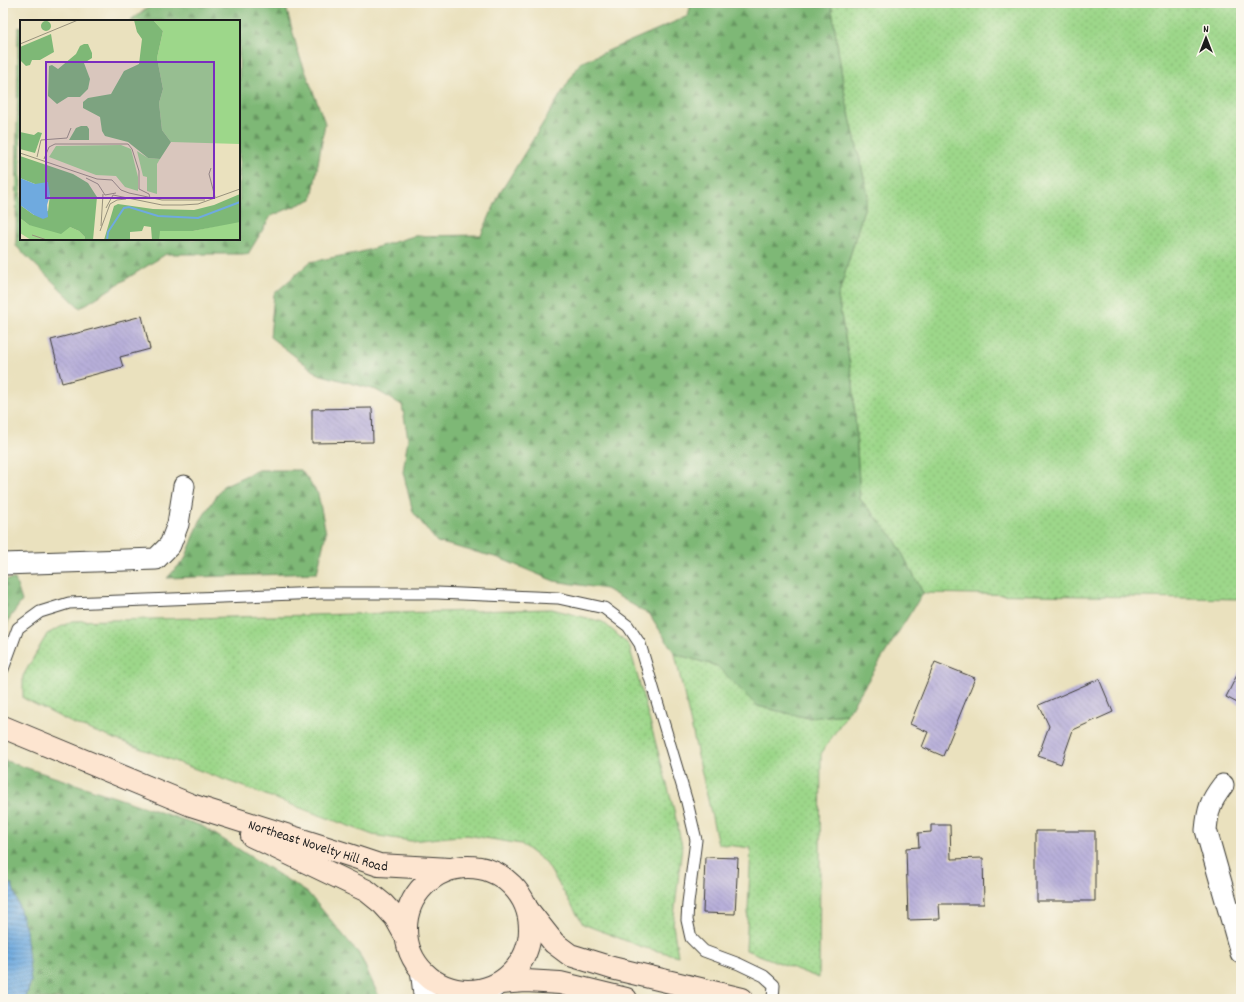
<svg xmlns="http://www.w3.org/2000/svg" width="1244" height="1002" font-family="Dekko,sans-serif">
<style>
.grass{fill:url(#grass-dots);stroke:#5c7a53}
.forest{fill:url(#forest-firs);stroke:#4d6a49}
.water{fill:url(#water-rules);stroke:#46637e}
.building{fill:url(#building-back-hatch)}
.lines{fill:none;stroke-linecap:round;stroke-linejoin:round}
.service-casing{stroke:#3b3a34;stroke-width:13}
.minor-casing{stroke:#3b3a34;stroke-width:23}
.tertiary-casing{stroke:#3b3a34;stroke-width:24}
.secondary-casing{stroke:#3b3a34;stroke-width:24}
.service{stroke:#fff;stroke-width:11}
.minor{stroke:#fff;stroke-width:21}
.tertiary{stroke:#fff;stroke-width:22}
.secondary{stroke:#fde5d0;stroke-width:22}
.labels{text-anchor:middle;stroke-width:4;stroke-linejoin:round;paint-order:stroke}
.street-label{font-size:14px;fill:#1c1c1c;stroke:#fbf7ec}
.inset-river{fill:none;stroke:#6faadf;stroke-width:2}
.inset-road{fill:none;stroke:#98927d;stroke-width:1}
.view{fill:#7b2cbf;fill-opacity:0.15;stroke:#7b2cbf;stroke-width:2}
.inset-edge{fill:none;stroke:#1c1c1c;stroke-width:2}
</style>
<defs>
<pattern id="grass-dots" width="8" height="8" patternUnits="userSpaceOnUse"><rect width="8" height="8" fill="#9dd78a"/><path d="M2 2h.1M6 6h.1" fill="none" stroke="#87b876" stroke-width="1.8" stroke-linecap="round"/></pattern>
<pattern id="forest-firs" width="22" height="20" patternUnits="userSpaceOnUse"><rect width="22" height="20" fill="#7eb876"/><path d="M5 1l3.5 6h-7zM16 11l3.5 6h-7z" fill="#669560"/></pattern>
<pattern id="water-rules" width="6" height="5" patternUnits="userSpaceOnUse"><rect width="6" height="5" fill="#6faadf"/><path d="M0 2.5h6" fill="none" stroke="#5a8ab4"/></pattern>
<pattern id="building-back-hatch" width="6" height="6" patternUnits="userSpaceOnUse"><rect width="6" height="6" fill="#b7afd9"/><path d="M-1 5l2 2M0 0l6 6M5-1l2 2" fill="none" stroke="#9d96ba"/></pattern>
</defs>
<rect width="100%" height="100%" fill="#fbf7ec"/>
<filter id="ink" filterUnits="userSpaceOnUse"><feTurbulence type="fractalNoise" baseFrequency=".025" numOctaves="2"/><feDisplacementMap in="SourceGraphic" scale="8" xChannelSelector="R" yChannelSelector="G"/><feConvolveMatrix kernelMatrix="1 2 1 2 8 2 1 2 1" color-interpolation-filters="sRGB"/></filter>
<filter id="wash" filterUnits="userSpaceOnUse"><feTurbulence type="fractalNoise" baseFrequency=".012" numOctaves="4" result="noise"/><feDisplacementMap in="SourceGraphic" scale="16" xChannelSelector="R" yChannelSelector="G"/><feGaussianBlur stdDeviation="0.9" result="paint"/><feColorMatrix in="noise" values="0 0 0 0 0 0 0 0 0 0 0 0 0 0 0 0 0 1.4 0 .05"/><feComposite in="paint" operator="in"/></filter>
<g filter="url(#wash)">
<rect width="100%" height="100%" fill="#eae1be"/>
<path class="grass" d="M831,3H1241V599L923,593L894,538L860,499L853,383L838,297L868,195L845,96Z
M552,609L603,622L629,645L674,810L682,846L673,925L678,956L642,947L583,924L546,863L521,844L467,835L411,841L373,835L72,723L23,698V676L47,634L72,621Z
M675,654L717,666L757,706L808,718L847,714L821,754L819,978L746,950L751,848L718,844Z"/>
<path class="forest" d="M155,3H285L298,52L325,123L312,199L271,216L248,254H166L80,308L16,246L18,28L21,27V239H239V21H129Z
M691,3H831L845,96L868,195L838,297L853,383L860,499L894,538L923,593L847,714L808,718L757,706L717,666L675,654L650,615L606,589L554,581L499,558L437,542L413,512L403,472L408,438L402,405L376,390L318,374L270,337L274,294L310,262L361,252L414,236L481,235L500,193L580,63L688,16Z
M258,470H301L318,494L326,533L317,573L167,578L185,559L200,521L223,486Z
M15,579L22,601L9,619L3,639V580Z
M3,760L202,826L308,893L360,955L380,999H25L31,982L12,884L3,885Z"/>
<path class="water" d="M12,884L26,930L31,982L25,999H3V885Z"/>
<g id="blocks">
<path class="building" d="M142,316L150,349L120,357L123,367L62,383L51,340Z
M372,408L373,442L312,443V409Z
M935,662L975,678L943,756L922,747L928,732L910,724Z
M1241,667V705L1226,697Z
M1099,679L1113,712L1073,730L1061,764L1038,756L1049,726L1039,705Z
M931,825H950L951,859L983,858L984,904H939L940,919L908,920L906,848L919,847L918,833L931,832Z
M1036,831H1095V901H1036Z
M705,857L738,858L735,914L703,913Z"/>
</g>
</g>
<g filter="url(#ink)">
<use href="#blocks" fill-opacity="0" stroke="#3b3a34" stroke-width="1"/>
<g class="lines">
<defs>
<path id="service" d="M3,669L18,628L40,612L69,603L321,593H437L558,598L604,608L628,626L640,644L687,802L696,840L688,903L687,920L691,938L704,951L739,964L764,976L774,985L773,999"/>
<path id="minor" d="M3,564L156,559L170,545L178,524L184,486
M1223,785C1210,802 1208,809 1206,830L1241,953"/>
<path id="tertiary" d="M422,973L425,999
M478,999L495,986"/>
<g id="secondary">
<path id="s1" d="M3,727L191,805L349,855L379,865L450,869"/>
<path d="M252,836L367,891L383,904L395,917L405,935"/>
<circle cx="468" cy="929" r="62"/>
<path d="M528,910L554,943L570,955L612,968L742,999"/>
<path d="M500,983L526,981L560,983L626,999"/>
</g>
</defs>
<use href="#service" class="service-casing"/>
<use href="#minor" class="minor-casing"/>
<use href="#tertiary" class="tertiary-casing"/>
<use href="#secondary" class="secondary-casing"/>
<use href="#service" class="service"/>
<use href="#minor" class="minor"/>
<use href="#tertiary" class="tertiary"/>
<use href="#secondary" class="secondary"/>
</g>
</g>
<g class="labels">
<g class="street-label">
<text dy="5" stroke="none"><textPath href="#s1" startOffset="337">Northeast Novelty Hill Road</textPath></text>
</g>
</g>
<g transform="translate(20 20)">
<rect width="220" height="220" fill="#eae1be"/>
<path d="M133,0H220V124L151,122L142,110L139,83L143,69L137,38L143,11ZM101,125L111,129L118,157V171L105,167L96,156L76,155L29,137L36,126ZM117,131L128,138L140,139L137,144V174L127,171V157L123,156ZM0,198L9,205L50,207L59,211L65,217L64,220H11L0,213ZM215,202H220V220H139L137,216L140,211H173Z" fill="#9dd78a"/>
<path d="M114,0H133L143,11L137,38L143,69L139,83L142,110L151,122L140,139L128,138L108,122L85,116L82,111L80,97L63,88V82L68,78L91,74L104,51L119,44L122,19L117,12ZM21 6a5 5 0 1 1 10 0a5 5 0 1 1-10 0ZM31,14L34,32L20,40H12L10,45L6,46L0,40V27ZM64,24H68L72,33V38L64,43L70,59L68,69L60,77H48L37,84L28,76L29,46L32,45L38,49L56,34L60,26ZM61,106H67L69,109V120H49L56,108ZM0,112L14,115L18,112L22,113L15,133L0,129ZM0,136L53,154L68,163L77,177L73,220H64L65,217L59,211L50,207L41,214L9,205L0,198V185L14,195L28,191L30,175L15,164L0,158ZM220,174V202L173,211H140L139,220H132L131,207L124,206L122,211L110,212V220H84L94,186L98,184L133,189L174,190L194,185Z" fill="#7eb876"/>
<path d="M0,158L15,164L28,162L30,175L27,185L28,197L23,199L14,195L0,185Z" fill="#6faadf"/>
<path class="inset-river" d="M87,220L88,212L104,188L109,187L138,196L178,198L220,182"/>
<path class="inset-road" d="M0,24L58,0M0,133L77,159L92,160L101,170L109,173L142,180H185M17,137L21,120L47,118L51,108M24,139L29,127L35,124H108L112,129L119,151V169L129,174L130,178M191,148L189,154L195,177M66,158L78,164L85,175L96,173M93,175L142,185H162L178,184L220,169M86,188L93,175M81,206L83,174M80,211L90,184L97,180L106,179M12,215L27,220"/>
<path class="view" d="M26,42H194V178H26Z"/>
<rect width="220" height="220" class="inset-edge"/>
</g>
<rect width="1244" height="1002" fill="none" stroke="#fbf7ec" stroke-width="16"/>
<g transform="translate(1206 38)" stroke="#fbf7ec" stroke-width="3" paint-order="stroke">
<path d="M0-3L7 15L0 10L-7 15Z" fill="#1c1c1c"/>
<text y="-6" font-size="11" font-weight="bold" text-anchor="middle" fill="#1c1c1c">N</text>
</g>
</svg>
